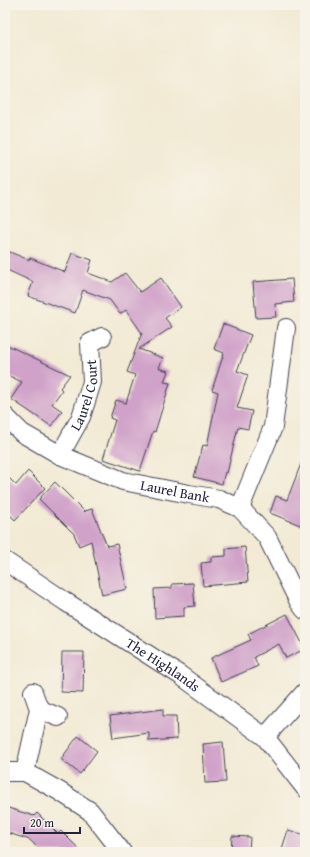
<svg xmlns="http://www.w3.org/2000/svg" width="310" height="857" font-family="'Gentium Book Plus',serif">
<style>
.building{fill:#d0a2c9}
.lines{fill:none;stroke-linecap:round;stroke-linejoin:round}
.minor-casing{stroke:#414052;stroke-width:20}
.minor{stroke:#fff;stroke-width:18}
.labels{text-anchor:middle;stroke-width:3;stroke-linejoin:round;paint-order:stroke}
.street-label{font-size:14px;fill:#22223b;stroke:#f7f3e8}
</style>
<rect width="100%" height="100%" fill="#f7f3e8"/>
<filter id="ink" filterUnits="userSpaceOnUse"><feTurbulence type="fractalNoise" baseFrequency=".025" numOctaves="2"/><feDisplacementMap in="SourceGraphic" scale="8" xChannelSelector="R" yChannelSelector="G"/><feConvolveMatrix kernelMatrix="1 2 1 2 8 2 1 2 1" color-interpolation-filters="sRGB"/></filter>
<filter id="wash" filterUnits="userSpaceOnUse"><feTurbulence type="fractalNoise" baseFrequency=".012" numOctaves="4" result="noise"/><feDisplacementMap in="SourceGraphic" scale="16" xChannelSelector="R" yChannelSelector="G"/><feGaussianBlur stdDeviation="0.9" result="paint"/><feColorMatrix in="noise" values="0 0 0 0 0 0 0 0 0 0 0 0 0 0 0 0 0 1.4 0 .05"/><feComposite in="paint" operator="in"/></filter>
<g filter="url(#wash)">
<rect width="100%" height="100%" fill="#f2ead4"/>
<g id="blocks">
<path class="building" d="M5,250L29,260L30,258L65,272L72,253L92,260L88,273L112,282L125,273L140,292L161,278L181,307L165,318L172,327L139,349L163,358L159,368L168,371L164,382L170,383L155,432L153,431L140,471L103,459L115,420L110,418L116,400L126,403L135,375L127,372L142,333L126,310L120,314L110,300L83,290L75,313L28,296L33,282L5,269Z
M292,279L294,302L275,304L276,317L256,318L253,282Z
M223,324L251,335L237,371L248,375L237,408L252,411L248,429L238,427L227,473L225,472L222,484L194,477L203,445L207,446L218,392L212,390L224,353L214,349Z
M5,344L70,375L60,388L62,390L52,404L62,411L51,426L11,399L22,382L5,374Z
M304,456L305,457V527L270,513L276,496L287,500Z
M28,471L45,488L15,520L5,510V474L16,485Z
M55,482L85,512V511L92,509L107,546L117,544L127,589L102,595L91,541L79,546L74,534L39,499Z
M245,547L248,582L203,586L201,563L211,562V557L226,556V549Z
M193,583L195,606L184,607V616L155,618L154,589L172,588V584Z
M287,614L305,649L286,658L279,644L254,657L258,666L221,682L211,658L251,640L248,634Z
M62,652H84L83,693L61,692Z
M163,709V716H176L177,739L149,741V733L113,738L110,716Z
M78,736L97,751L80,774L61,759Z
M223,742L226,782L205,783L203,744Z
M5,807L34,816L37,813L58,834L61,831L82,852H42L30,840L5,832Z
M288,830L305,835V844L302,852H281Z
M232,836L250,837L249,852H231Z"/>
</g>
</g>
<g filter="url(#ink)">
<use href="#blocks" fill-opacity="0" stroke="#414052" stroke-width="1"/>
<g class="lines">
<defs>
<g id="minor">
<path id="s1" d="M5,416L22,433L60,455L123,481L189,494L219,499L240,508L267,537L299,602L305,610"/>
<path id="s2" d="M60,455L81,417L92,382L90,343L102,337"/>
<path d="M240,508L273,427L286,328"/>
<path id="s3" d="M5,561L66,602L180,675L265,737L305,788"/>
<path d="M39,709L58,717"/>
<path d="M265,737L305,692"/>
<path d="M5,772H25L59,791L90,811L122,852"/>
<path d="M25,772L39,709L33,692"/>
</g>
</defs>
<use href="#minor" class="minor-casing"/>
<use href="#minor" class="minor"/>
</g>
</g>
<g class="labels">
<g class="street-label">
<text dy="5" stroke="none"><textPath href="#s2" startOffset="66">Laurel Court</textPath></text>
<text dy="5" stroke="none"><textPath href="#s1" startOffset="189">Laurel Bank</textPath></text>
<text dy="5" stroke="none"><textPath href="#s3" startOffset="189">The Highlands</textPath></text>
</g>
</g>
<rect width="310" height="857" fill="none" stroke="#f7f3e8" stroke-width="20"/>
<path d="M24 827v6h56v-6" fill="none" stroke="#22223b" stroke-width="2"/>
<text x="30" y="827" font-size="12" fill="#22223b" stroke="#f7f3e8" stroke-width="3" paint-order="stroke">20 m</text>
</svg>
